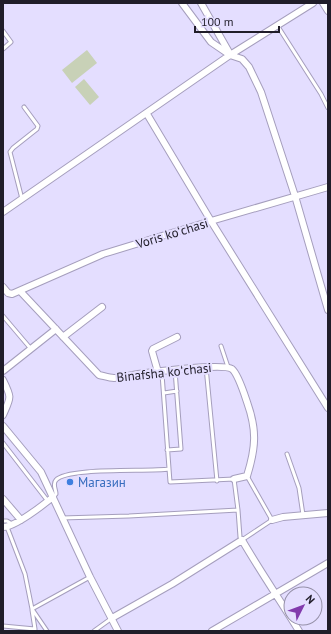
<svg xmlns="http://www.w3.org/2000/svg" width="331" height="634" font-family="'PT Sans',sans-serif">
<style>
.green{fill:#c8d1b7}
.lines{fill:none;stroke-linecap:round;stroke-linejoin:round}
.service-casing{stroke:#a59ebd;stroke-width:5}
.minor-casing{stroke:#a59ebd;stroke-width:8}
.service{stroke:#fff;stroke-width:3}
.minor{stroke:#fff;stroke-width:6}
.shop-dot{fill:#3f7fe0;stroke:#e4deff;stroke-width:1.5}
.labels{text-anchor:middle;stroke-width:4;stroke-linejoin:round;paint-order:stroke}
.street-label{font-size:13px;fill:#201d29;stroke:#e4deff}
.shop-label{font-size:13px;fill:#366cbe;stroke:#e4deff;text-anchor:start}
</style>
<rect width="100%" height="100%" fill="#e4deff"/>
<path class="green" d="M87,50L97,63L72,83L62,70Z
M84,79L99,97L90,105L75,87Z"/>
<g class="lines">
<defs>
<path id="service" d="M277,25L321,94L328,108
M3,31L11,42L3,49
M22,199L10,152L13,148L37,129L38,126L24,107
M3,316L31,349
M221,346L228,367
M206,367L217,481
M164,393L177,391
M3,443L47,500
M167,450L181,449L175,370
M287,454L299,488L303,515
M53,497L56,494C56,489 52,484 56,480C67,467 149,472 169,469
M238,510L240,537L242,540L272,520L247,476
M62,518L129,516L238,510L234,479L170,482L162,374L160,371
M3,521H7L12,524
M7,527L25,574L32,609L90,577
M32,609L47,631
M32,610L35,629
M3,626L35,629V631
M94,631L112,618"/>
<path id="minor" d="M182,3L211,42L230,55L242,59L249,67L261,92L295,196L328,310
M201,3L230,54
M323,3L328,11
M147,114L211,221L328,408
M3,212L230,55L313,3
M3,287L8,293L12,294L103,254L211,221L328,187
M20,291L99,375C104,376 109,378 114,378C122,378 130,375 138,374C152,372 223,363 232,369C238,374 244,393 247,402C257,430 256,447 247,476L234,479
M63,337L102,307
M3,371L56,329
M158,372L152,351L153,349L177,337
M3,380C12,398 11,397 3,415
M3,426L41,472L90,577L118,631
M3,499L21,520
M272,520L283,517L328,513
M3,527C15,527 43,505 53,497
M112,618L172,584L242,540C260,571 280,600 299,631
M212,631L328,563"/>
</defs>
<use href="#service" class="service-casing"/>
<use href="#minor" class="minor-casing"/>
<use href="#service" class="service"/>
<use href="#minor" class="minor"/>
</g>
<circle class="shop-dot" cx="70" cy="482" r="4"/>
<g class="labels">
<g class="street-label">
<text transform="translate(172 233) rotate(-17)" y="5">Voris koʻchasi</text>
<text transform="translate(164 372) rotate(-6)" y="5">Binafsha koʻchasi</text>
</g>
<g class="shop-label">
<text x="78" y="487">Магазин</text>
</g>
</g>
<rect width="331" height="634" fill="none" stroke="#201d29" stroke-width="8"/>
<g transform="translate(303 606) rotate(48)"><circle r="19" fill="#e4deff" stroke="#9691a9"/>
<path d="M0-3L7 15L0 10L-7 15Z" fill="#823aad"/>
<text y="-6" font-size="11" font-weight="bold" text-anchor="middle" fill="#201d29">N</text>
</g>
<path d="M195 26v6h84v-6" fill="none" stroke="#201d29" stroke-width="2"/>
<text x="201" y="26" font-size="12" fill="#201d29" stroke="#e4deff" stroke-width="3" paint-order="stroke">100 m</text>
</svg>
